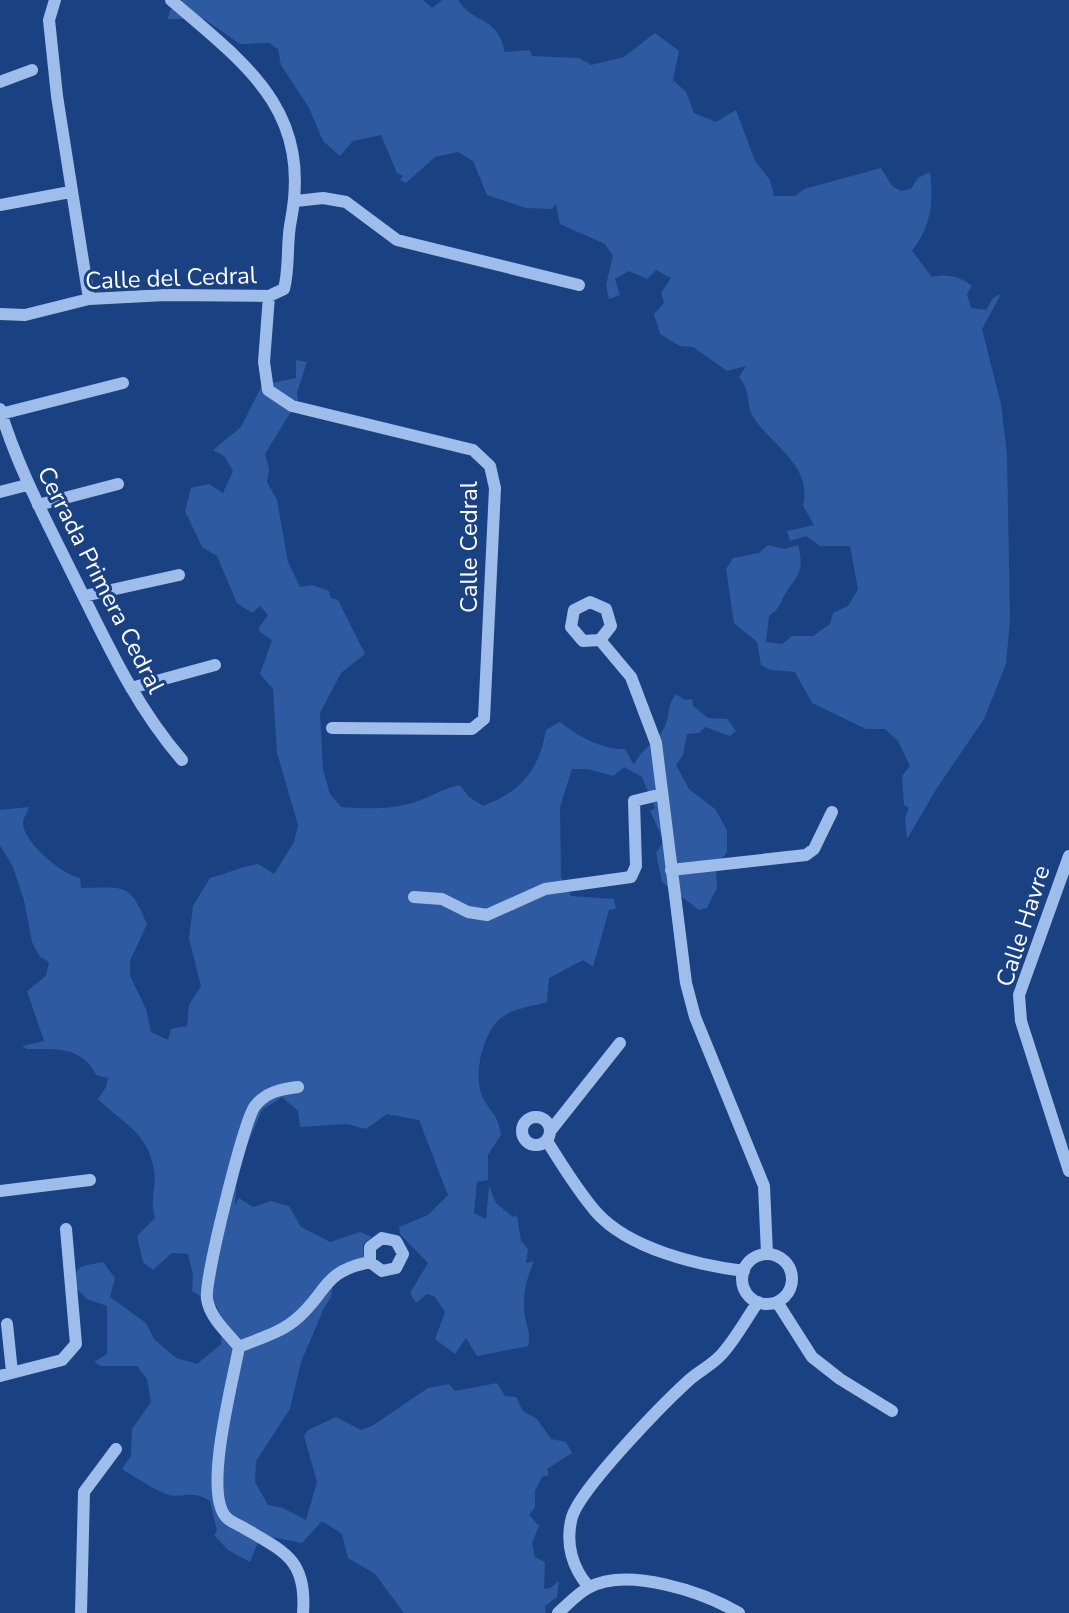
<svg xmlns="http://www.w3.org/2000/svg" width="1069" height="1613" font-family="'Nunito Sans',sans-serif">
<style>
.green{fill:#2d5aa1}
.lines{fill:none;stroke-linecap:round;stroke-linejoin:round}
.minor{stroke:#9ebdea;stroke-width:12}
.labels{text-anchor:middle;stroke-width:6;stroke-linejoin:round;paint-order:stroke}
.street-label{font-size:24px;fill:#fff;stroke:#1a4282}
</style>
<rect width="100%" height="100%" fill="#1a4282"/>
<path class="green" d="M183,0H423L432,8L442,0H458C473,25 497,14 505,52L530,50L532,56L579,58L591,65L624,57L655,33L679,51L673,80L686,92L694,113L716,122L736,110L755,161L770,180L774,196H795L804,189L881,168L892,186L901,191L911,189L918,178L930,172C934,204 931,225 912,251L932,277C945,273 962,277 972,286L967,294L971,308L986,310L993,298L1001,294L982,329L1001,404L1007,454L1010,619L1006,664L984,719L937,788L907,839L905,818L909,808L904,805L902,776L910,766L898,741L885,729H866L812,703L795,672L771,670L761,665L757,642L734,623L726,569L733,558L759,553L768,545L785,549L798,545C806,575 795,576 783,598C779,607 777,610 769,616L766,642L782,644L792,636H813L830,624L833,613L848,606L858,589L850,546H820L806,536L790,541L787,531L814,525L803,506C813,466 772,446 754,418C745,404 752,392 739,377L746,366L727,371L693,347L680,346L660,334L654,314L664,303L661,293L671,278L656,270L647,279L629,271L615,279L620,295L609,299L606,285L613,256L605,244L560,224L556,204L552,209L526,208L487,195L473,161L458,152L435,157L406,183L400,180L403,176L397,173L381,135L353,141L340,156L323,141L309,108L281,65L278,49L269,43L240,44L204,19H168L170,10Z
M296,360L307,362L297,392L298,400L265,454L269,469L267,482L277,500L288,562L300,587L312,585L329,591L331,598L338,600L365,654L341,673L320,713L323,770L330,794L341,807C365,809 394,810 418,801C433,796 444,788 460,785L469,797L483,806C522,791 539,770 546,730L560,722C578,736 602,750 625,749L634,765C644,745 655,744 663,730C671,717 666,706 676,694L685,700L692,699L693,706L708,718L727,719L736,731L730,736L705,727L699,733L687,734L683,755L676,765L689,789L715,809L727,830V852L716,867L717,888L707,908L699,910L662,882L656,853L664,841L650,811L655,808L642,777L624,767L613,776L587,769H572L560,807L561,877L571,896L614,899L616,909L609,910L593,967L583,960L549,978L547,1002C533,1006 512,1009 501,1018C483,1032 472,1077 483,1098C492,1116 497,1111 501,1135L488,1155V1180L477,1182L474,1213L486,1219L489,1186L496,1203L513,1217L517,1215L521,1241L528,1249L526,1263L534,1261C528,1275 523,1291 524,1307C524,1321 532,1332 528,1346L477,1356L466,1338L455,1354L435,1339L445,1312L435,1297L427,1294L416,1303L410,1293L428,1263L400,1234L399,1227L428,1215L448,1195L419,1120L387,1114L366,1129L347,1124L300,1127L298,1111L282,1097L262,1110L238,1166L235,1205L239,1198L253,1207L271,1201L289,1206L301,1227L330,1242L360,1232L372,1237L363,1244L364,1262L333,1283L331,1297L324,1308L301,1362L290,1409L256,1461L255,1482L268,1505L283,1508L306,1520L317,1482L304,1436L308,1430L336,1417L361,1430L372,1426L428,1388L449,1384L455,1391L497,1383L505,1396L516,1397L523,1411L537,1419L551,1439L566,1442L572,1453L547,1469L549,1475L542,1477L535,1491V1507L529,1515L539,1526L532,1543L535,1557L545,1562L544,1589L550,1588L559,1581L557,1597L545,1606L546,1613H404L375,1574L348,1558L342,1534L322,1521L302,1543L261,1535L250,1562L228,1550L214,1535L217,1531L210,1501C191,1488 181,1500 166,1494C151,1488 135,1477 122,1469L131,1456L132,1429L151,1402L147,1379L137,1366H101L94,1362L107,1354V1306L87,1299L68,1280L82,1266L103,1262L115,1278L110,1297L146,1323L154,1339L176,1358L197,1364L221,1344L222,1326L217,1306L192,1291L193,1275L188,1254L172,1253L153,1270L143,1262L137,1236L155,1218C149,1197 157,1187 154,1170C148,1132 122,1123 98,1099L106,1087L108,1078L96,1075C82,1046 56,1049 27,1049L22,1046L44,1041L27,991L46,976L49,962L40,957L32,942L24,900L13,867L0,845V810L29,807C28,811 24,817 23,822C22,842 63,875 80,878L81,888C124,888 129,881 147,924L130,961V976L146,1009L151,1032L168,1040L171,1029L187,1026L189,1005L201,986L189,938L193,906L210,878C227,874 239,867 258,864L274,874L294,842L298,825L277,753L273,689L260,674L272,640L260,632L259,628L268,615L260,606L252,613L237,603L217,556L202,547L185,511L191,488L209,484L223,493L233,471L224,456L213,450L241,427L262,385L296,378Z"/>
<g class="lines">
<path class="minor" d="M55,0L49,20L57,96L89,299
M0,82L32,70
M296,201L323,198L346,202L397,240L579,285
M0,205L70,192
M269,296L264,362L268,390L292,406L473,450L490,466L495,488L484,719L472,729L332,728
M0,314L25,315L89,299L166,295L269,296L284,289C290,266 286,243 291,220C312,109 245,64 171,0
M0,409C17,466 45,518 71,571C104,637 134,705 182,760
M1,414L123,383
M0,492L27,485
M38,505L118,484
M84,596L179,575
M590,602L606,609L611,626L600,640L583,641L571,627L574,610Z
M600,640L631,677L656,743L686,983L695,1017L764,1186L767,1254
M131,688L215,665
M1069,856L1019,995L1021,1021L1069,1171
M671,870L806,855L814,849L832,812
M414,897L442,899L468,912L487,915L545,889L631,877L636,866L634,801L662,794
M522 1131a14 14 0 1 1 28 0a14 14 0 1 1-28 0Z
M551,1130L620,1043
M547,1141C562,1165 577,1190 596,1212C629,1249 697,1265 744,1271
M0,1191L90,1180
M382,1238L396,1241L403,1254L396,1268L382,1271L370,1262V1247Z
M742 1279a25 25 0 1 1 50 0a25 25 0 1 1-50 0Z
M777,1302L812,1357L840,1379L892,1411
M7,1324L12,1372
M239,1347C227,1332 210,1318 207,1299C204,1280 244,1120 255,1106C266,1092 281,1089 298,1087
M0,1376L62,1360L76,1344L66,1229
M589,1587C572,1568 565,1543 572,1517C581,1488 662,1405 687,1382C697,1372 711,1366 721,1355C735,1340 746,1319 758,1302
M81,1613L84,1492L116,1449
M303,1613C307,1560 285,1552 244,1528C239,1525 230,1522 226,1517C203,1492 233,1381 239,1347C258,1339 279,1333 294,1321C328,1294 320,1272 370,1262
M558,1613C567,1605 577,1594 588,1588C627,1566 703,1592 739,1613"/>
</g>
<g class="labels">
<g class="street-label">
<text transform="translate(171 278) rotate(-2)" y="8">Calle del Cedral</text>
<text transform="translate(469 547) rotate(-90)" y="8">Calle Cedral</text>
<text transform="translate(101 580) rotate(63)" y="8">Cerrada Primera Cedral</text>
<text transform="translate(1023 926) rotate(-72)" y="8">Calle Havre</text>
</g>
</g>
</svg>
